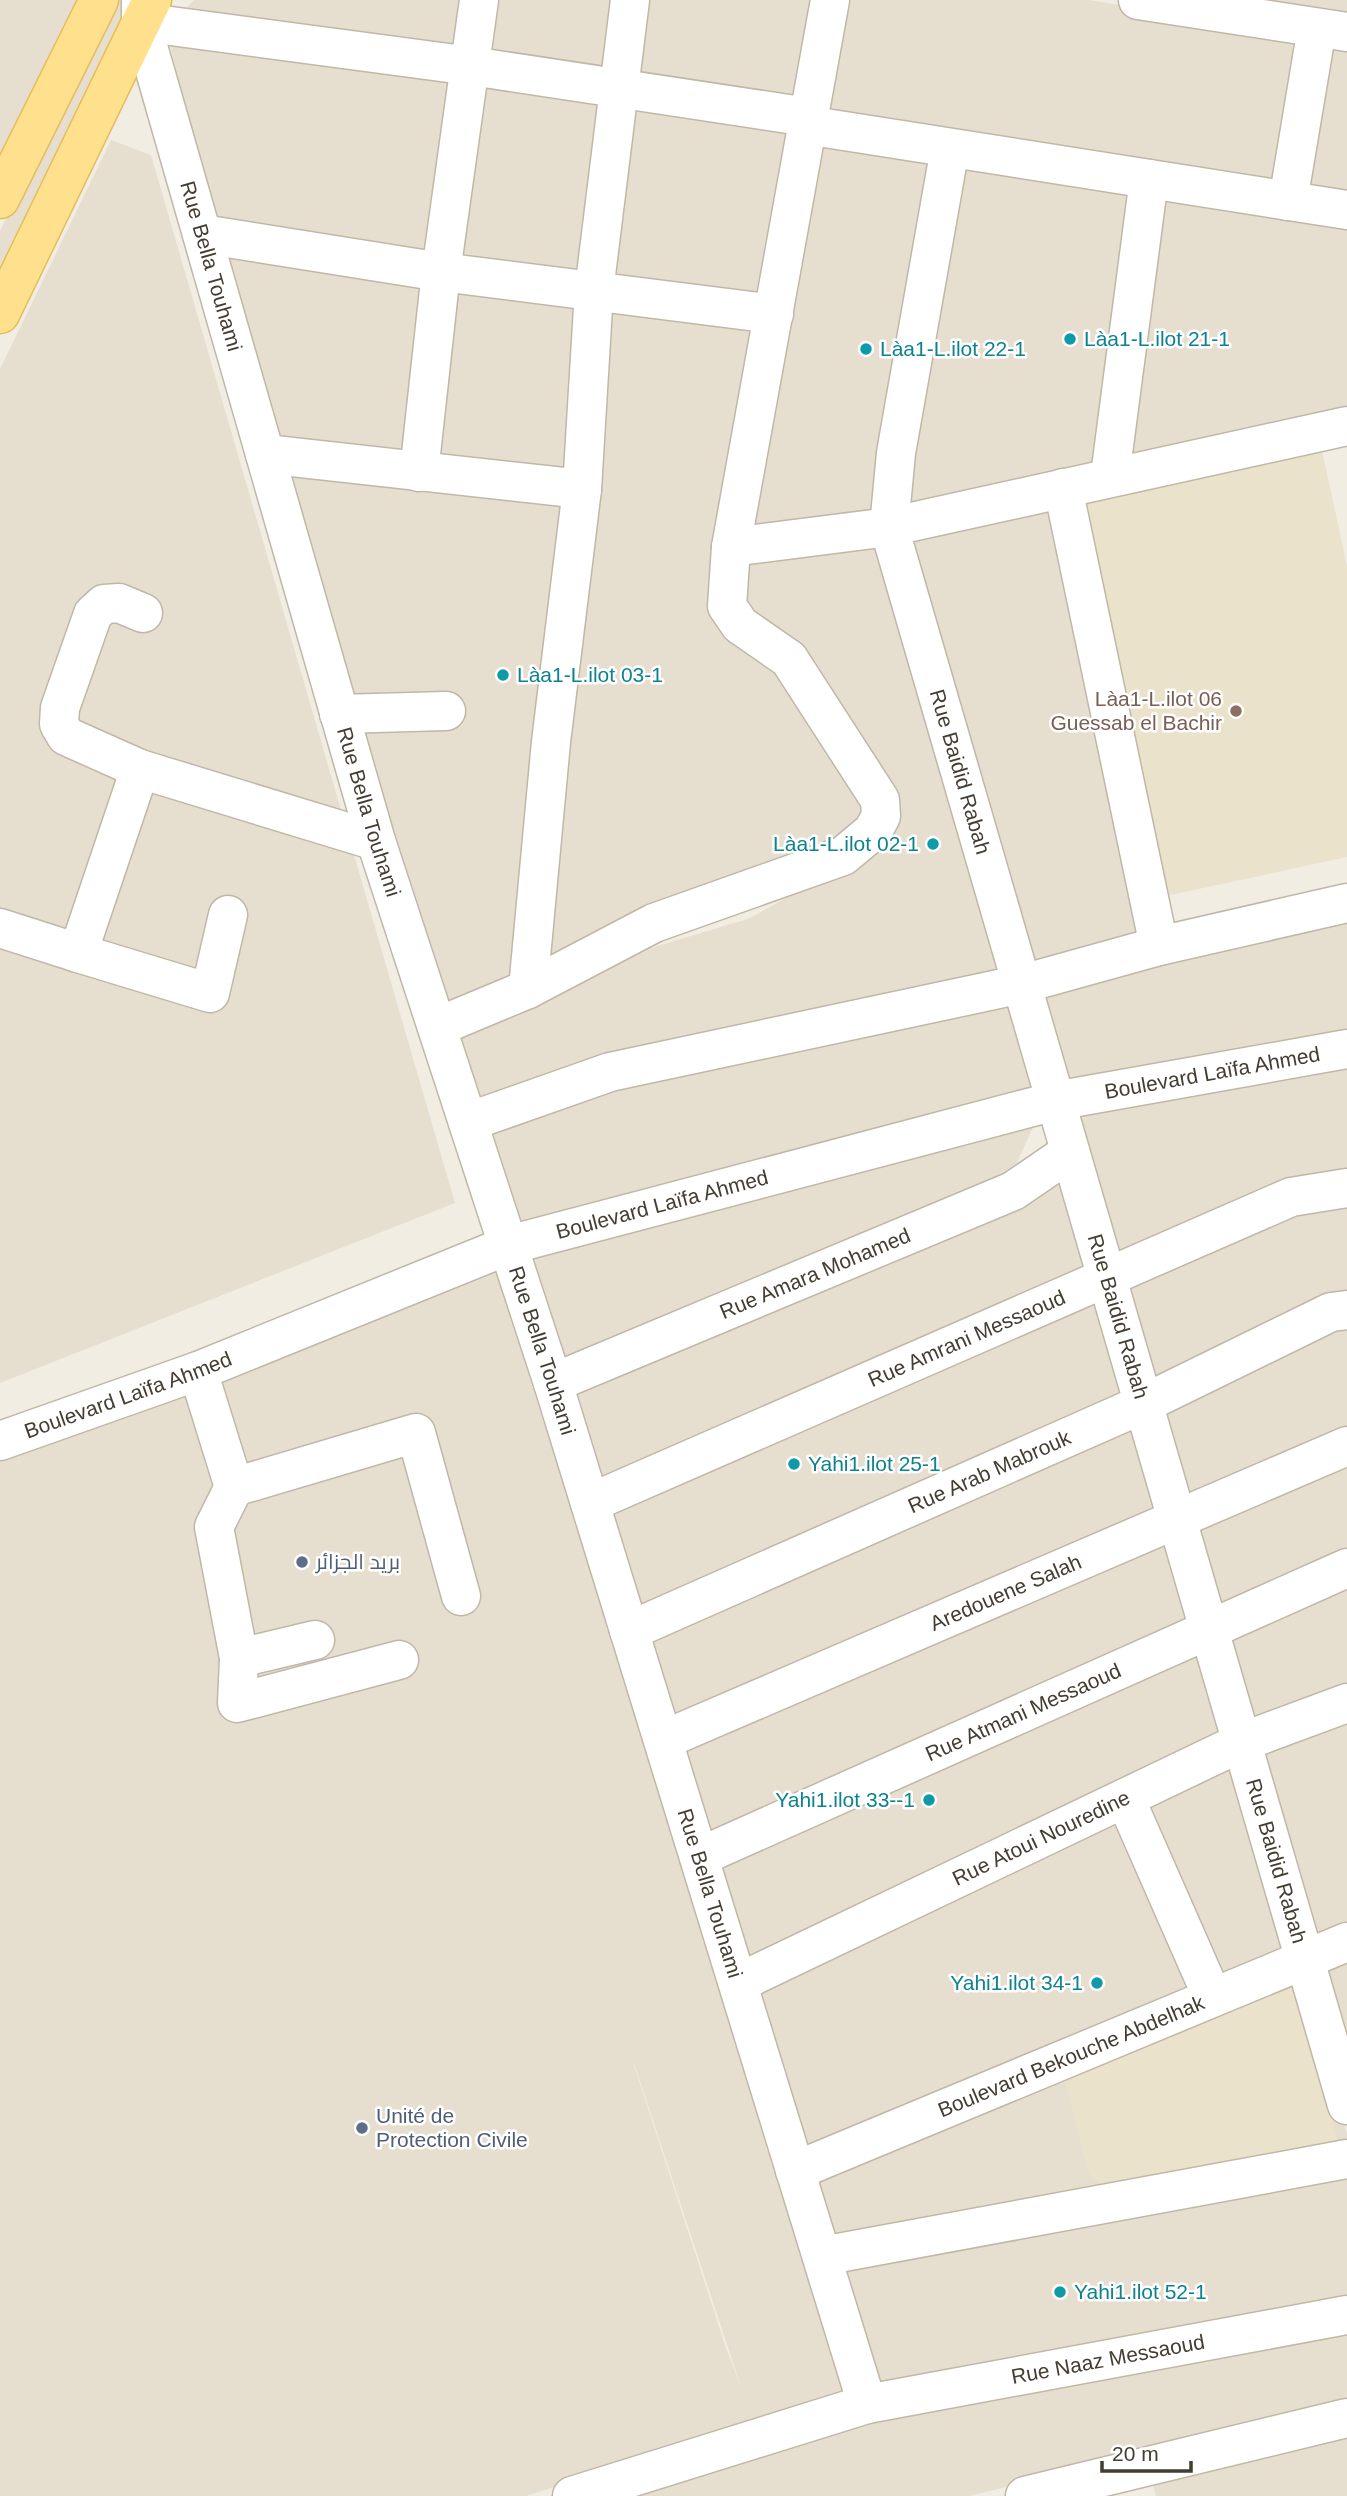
<svg xmlns="http://www.w3.org/2000/svg" width="1347" height="2496" font-family="Helvetica,Cairo,sans-serif">
<style>
.residential{fill:#e6dfd0;fill-rule:evenodd}
.education{fill:#ebe2cb}
.lines{fill:none;stroke-linecap:round;stroke-linejoin:round}
.minor-casing{stroke:#c0b7a7;stroke-width:41}
.major-casing{stroke:#e5bd5c;stroke-width:41}
.minor{stroke:#fff;stroke-width:38}
.major{stroke:#ffe08d;stroke-width:38}
.culture-dot{fill:#0f9aa8;stroke:#fff;stroke-width:2.5}
.education-dot{fill:#8d6e63;stroke:#fff;stroke-width:2.5}
.service-dot{fill:#5c6f8a;stroke:#fff;stroke-width:2.5}
.labels{text-anchor:middle;stroke-width:5;stroke-linejoin:round;paint-order:stroke}
.street-label{font-size:21px;fill:#433d32;stroke:#fff}
.culture-label{font-size:21px;fill:#0d838f;stroke:#fff;text-anchor:start}
.education-label{font-size:21px;fill:#785e54;stroke:#fff;text-anchor:end}
.service-label{font-size:21px;fill:#4e5e75;stroke:#fff;text-anchor:start}
</style>
<rect width="100%" height="100%" fill="#f1ede2"/>
<path class="residential" d="M0,0H84L0,170Z
M114,0H127L128,19L0,282V231Z
M194,0H471L463,56L180,14Z
M488,0H621L611,79L480,58Z
M639,0H818L800,108L630,81Z
M836,0H1089L1308,35L1282,190L816,118Z
M1203,0H1347V23Z
M168,36L461,73L433,263L215,227Z
M1325,38L1347,41V201L1298,194Z
M478,76L609,95L587,282L451,265Z
M626,98L798,123L767,305L604,284Z
M813,135L940,154L882,522L746,535Z
M111,140L151,155L455,1203L0,1383V369Z
M957,157L1138,186L1097,474L900,519Z
M1156,188L1347,219V416L1116,469Z
M220,245L432,280L411,463L278,447Z
M449,282L585,299L568,481L440,455Z
M602,300L764,321L717,601L786,662L873,810L838,850L538,975Z
M283,464L565,498L519,983L448,1014L352,705Z
M1058,501L1150,941L1028,974L901,536Z
M883,539L1011,978L479,1109L453,1031L657,946L748,919L849,863L891,817L733,610L743,553Z
M1347,911V1035L1060,1086L1032,990Z
M1016,995L1043,1090L518,1228L484,1126L610,1081Z
M1347,1063V1179L1113,1268L1068,1114Z
M1036,1121L1007,1184L566,1369L527,1255Z
M1054,1126L1097,1274L601,1488L568,1386L1020,1198Z
M1347,1197V1301L1149,1391L1117,1284L1292,1206Z
M501,1264L850,2395L526,2496H0V1457L194,1388L225,1486L205,1526L231,1660L228,1705L232,1710L238,1712L404,1668L408,1658L399,1651L246,1692L248,1665L320,1648L324,1639L322,1634L310,1632L247,1647L223,1528L240,1495L410,1444L454,1601L459,1604L480,1599L448,1502L433,1495L418,1424L239,1476L210,1382ZM634,2065L635,2066L741,2387L726,2348Z
M1102,1291L1132,1399L642,1616L606,1505Z
M1347,1318V1436L1183,1508L1154,1409Z
M1138,1416L1167,1514L674,1727L645,1633Z
M1347,1456V1559L1215,1617L1187,1524Z
M1171,1531L1198,1624L709,1840L680,1743Z
M1347,1591V1693L1248,1731L1225,1639Z
M1203,1640L1232,1737L748,1968L714,1859Z
M1347,1711V1932L1310,1946L1252,1747Z
M1236,1754L1294,1954L1217,1984L1136,1803Z
M1121,1810L1200,1991L806,2157L753,1985Z
M1347,1951V2046L1315,1963Z
M1299,1970L1347,2134V2151L834,2246L811,2173Z
M1347,2168V2306L879,2393L840,2261Z
M1347,2324V2405L969,2496H619L869,2418Z
M1347,2432V2496H1156L1151,2479Z"/>
<path class="education" d="M1321,446L1347,566V857L1166,896L1079,498Z
M1292,1980L1338,2142L1110,2190L1089,2174L1063,2075Z"/>
<g class="lines">
<defs>
<g id="minor">
<path id="s1" d="M141,0V22L376,841L553,1383L867,2404L572,2496"/>
<path d="M1138,0L1347,32"/>
<path d="M141,22L471,66L808,117"/>
<path d="M806,125L1347,210"/>
<path id="s2" d="M950,148L896,453L889,527L1347,2105"/>
<path d="M1288,201L1317,28"/>
<path d="M202,234L441,272L774,314"/>
<path d="M265,454L582,489"/>
<path d="M419,472L441,272L479,0"/>
<path d="M1110,476L1149,179"/>
<path d="M1063,488L1159,946"/>
<path d="M731,547L889,527L1347,426"/>
<path d="M143,613L119,603L104,604L93,614L60,708L59,724L66,736L140,769L376,841"/>
<path d="M339,714L446,711"/>
<path d="M140,769L78,953L210,993L228,915"/>
<path d="M0,928L78,953"/>
<path d="M528,989L551,742L582,489L594,291L630,0"/>
<path d="M437,1027L528,989L654,923L843,856L873,831L881,816L880,800L789,659L740,625L727,606L731,547L830,0"/>
<path d="M468,1122L610,1072L1022,984L1159,946L1347,903"/>
<path d="M198,1371L234,1487L416,1433L461,1596"/>
<path id="s3" d="M553,1383L1013,1191L1070,1152"/>
<path id="s4" d="M0,1441L198,1371L509,1245L1055,1101L1347,1049"/>
<path d="M234,1487L214,1527L239,1658L237,1703L399,1660"/>
<path id="s5" d="M590,1503L1291,1197L1347,1188"/>
<path id="s6" d="M629,1631L1143,1404L1331,1312L1347,1310"/>
<path d="M239,1658L315,1640"/>
<path id="s7" d="M663,1740L1347,1446"/>
<path d="M1125,1798L1212,1996"/>
<path id="s8" d="M699,1857L1347,1568"/>
<path id="s9" d="M738,1983L1242,1742L1347,1703"/>
<path id="s10" d="M795,2171L1347,1942"/>
<path d="M822,2256L1347,2159"/>
<path id="s11" d="M867,2404L1347,2315"/>
<path d="M1025,2496L1347,2418"/>
</g>
<path id="major" d="M0,199L99,0
M0,314L152,0"/>
</defs>
<use href="#minor" class="minor-casing"/>
<use href="#major" class="major-casing"/>
<use href="#minor" class="minor"/>
<use href="#major" class="major"/>
</g>
<g class="culture-dot">
<circle cx="1070" cy="339" r="7"/>
<circle cx="866" cy="349" r="7"/>
<circle cx="503" cy="675" r="7"/>
<circle cx="933" cy="844" r="7"/>
<circle cx="794" cy="1464" r="7"/>
<circle cx="929" cy="1800" r="7"/>
<circle cx="1097" cy="1983" r="7"/>
<circle cx="1060" cy="2292" r="7"/>
</g>
<circle class="education-dot" cx="1236" cy="711" r="7"/>
<g class="service-dot">
<circle cx="302" cy="1562" r="7"/>
<circle cx="362" cy="2128" r="7"/>
</g>
<g class="labels">
<g class="street-label">
<text dy="7" stroke="none"><textPath href="#s1" startOffset="276">Rue Bella Touhami</textPath></text>
<text dy="7" stroke="none"><textPath href="#s2" startOffset="639">Rue Baidid Rabah</textPath></text>
<text dy="7" stroke="none"><textPath href="#s1" startOffset="844">Rue Bella Touhami</textPath></text>
<text dy="7" stroke="none"><textPath href="#s4" startOffset="1270">Boulevard Laïfa Ahmed</textPath></text>
<text dy="7" stroke="none"><textPath href="#s4" startOffset="704">Boulevard Laïfa Ahmed</textPath></text>
<text dy="7" stroke="none"><textPath href="#s3" startOffset="284">Rue Amara Mohamed</textPath></text>
<text dy="7" stroke="none"><textPath href="#s2" startOffset="1206">Rue Baidid Rabah</textPath></text>
<text dy="7" stroke="none"><textPath href="#s5" startOffset="411">Rue Amrani Messaoud</textPath></text>
<text dy="7" stroke="none"><textPath href="#s1" startOffset="1410">Rue Bella Touhami</textPath></text>
<text dy="7" stroke="none"><textPath href="#s4" startOffset="136">Boulevard Laïfa Ahmed</textPath></text>
<text dy="7" stroke="none"><textPath href="#s6" startOffset="394">Rue Arab Mabrouk</textPath></text>
<text dy="7" stroke="none"><textPath href="#s7" startOffset="373">Aredouene Salah</textPath></text>
<text dy="7" stroke="none"><textPath href="#s8" startOffset="355">Rue Atmani Messaoud</textPath></text>
<text dy="7" stroke="none"><textPath href="#s9" startOffset="336">Rue Atoui Nouredine</textPath></text>
<text dy="7" stroke="none"><textPath href="#s2" startOffset="1773">Rue Baidid Rabah</textPath></text>
<text dy="7" stroke="none"><textPath href="#s1" startOffset="1978">Rue Bella Touhami</textPath></text>
<text dy="7" stroke="none"><textPath href="#s10" startOffset="299">Boulevard Bekouche Abdelhak</textPath></text>
<text dy="7" stroke="none"><textPath href="#s11" startOffset="245">Rue Naaz Messaoud</textPath></text>
</g>
<g class="culture-label">
<text x="1084" y="346">Làa1-L.ilot 21-1</text>
<text x="880" y="356">Làa1-L.ilot 22-1</text>
<text x="517" y="682">Làa1-L.ilot 03-1</text>
<text x="919" y="851" text-anchor="end">Làa1-L.ilot 02-1</text>
<text x="808" y="1471">Yahi1.ilot 25-1</text>
<text x="915" y="1807" text-anchor="end">Yahi1.ilot 33--1</text>
<text x="1083" y="1990" text-anchor="end">Yahi1.ilot 34-1</text>
<text x="1074" y="2299">Yahi1.ilot 52-1</text>
</g>
<g class="education-label">
<text x="1222" y="706">Làa1-L.ilot 06<tspan x="1222" dy="24">Guessab el Bachir</tspan></text>
</g>
<g class="service-label">
<text x="316" y="1569">بريد الجزائر</text>
<text x="376" y="2123">Unité de<tspan x="376" dy="24">Protection Civile</tspan></text>
</g>
</g>
<path d="M1102 2461v10h89v-10" fill="none" stroke="#433d32" stroke-width="3.5"/>
<text x="1112" y="2461" font-size="21" fill="#433d32" stroke="#ffffff" stroke-width="5" paint-order="stroke">20 m</text>
</svg>
